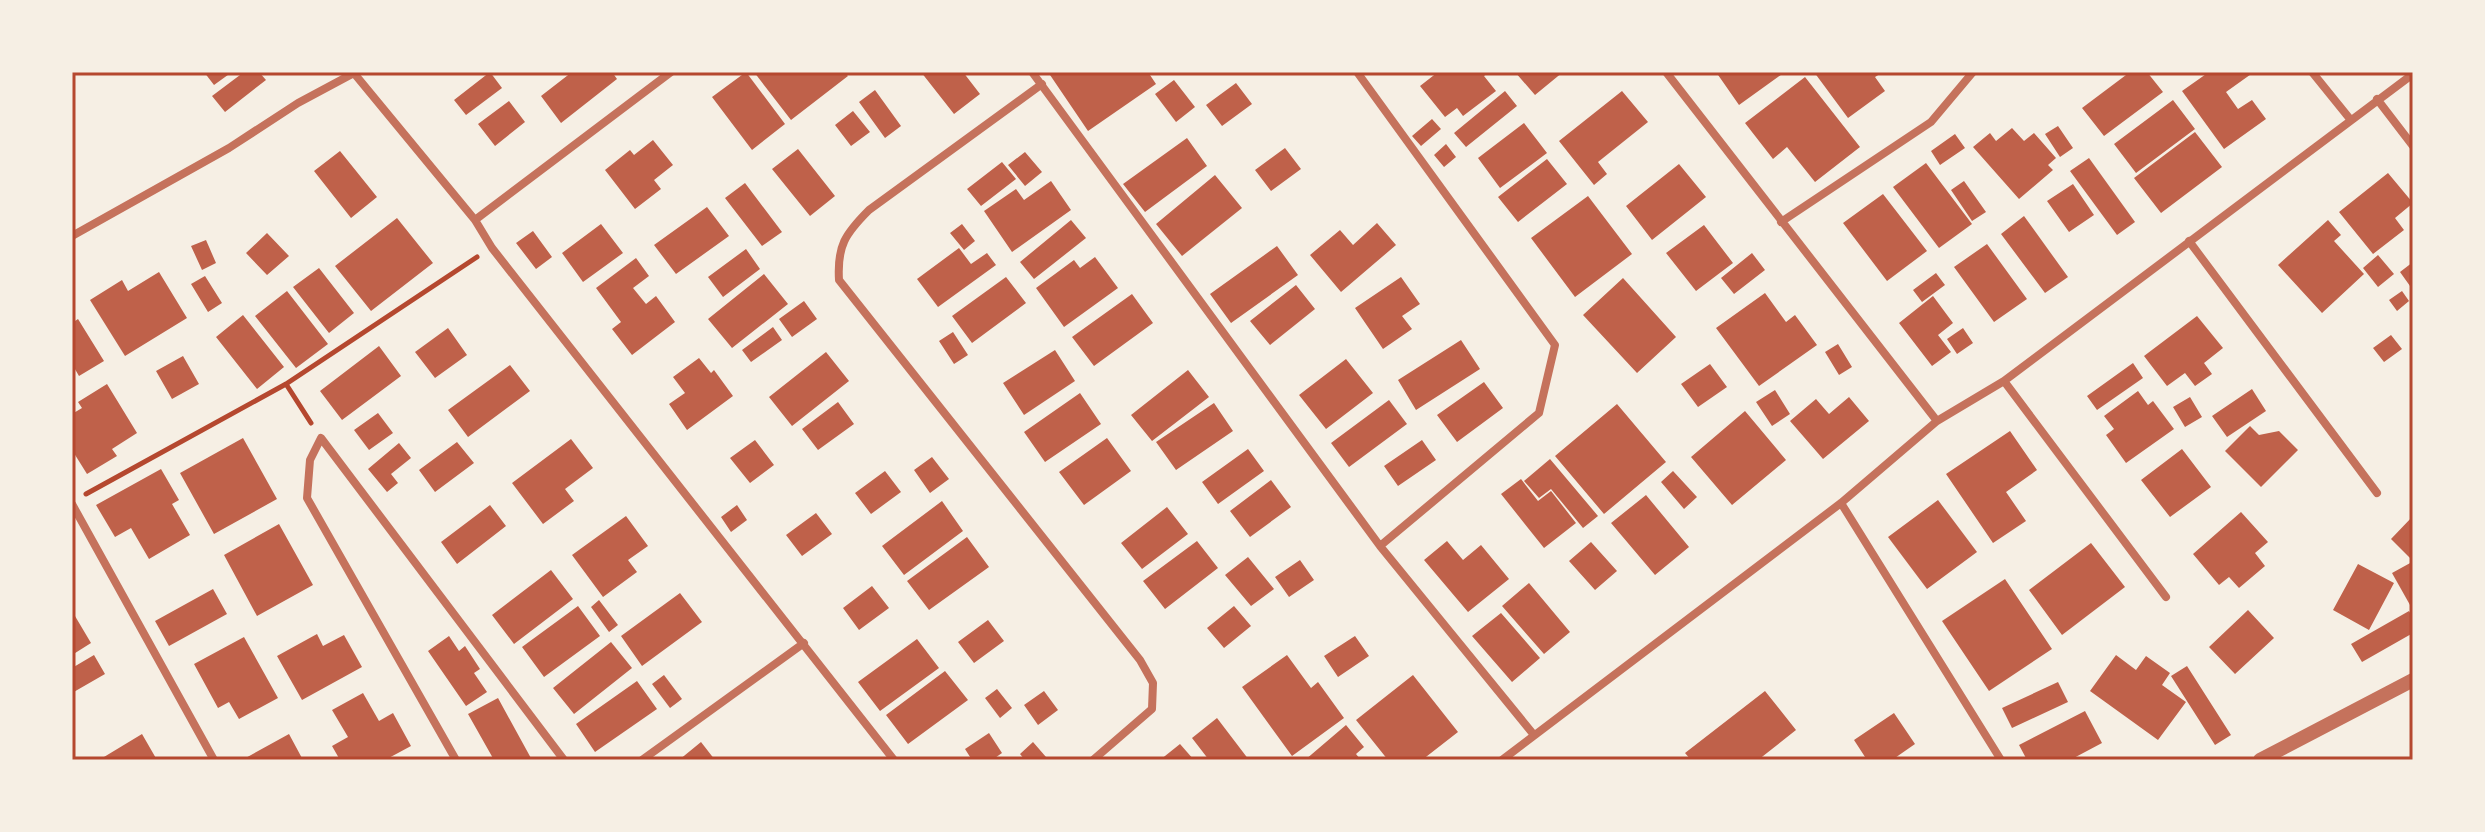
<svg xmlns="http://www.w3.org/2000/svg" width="2485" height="832" font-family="Bitter,serif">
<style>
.building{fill:#bf614a}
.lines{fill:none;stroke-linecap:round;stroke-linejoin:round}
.path{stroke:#b5482f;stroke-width:5}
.minor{stroke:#c5725c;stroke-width:8}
.tertiary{stroke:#c5725c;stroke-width:14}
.neatline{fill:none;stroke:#b5482f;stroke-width:3}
</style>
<rect width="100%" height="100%" fill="#f6efe4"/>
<path class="building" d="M204,72H232L214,85Z
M244,72H259L266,80L225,112L212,96Z
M490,72L502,88L466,115L454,100Z
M572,72H612L617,79L561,123L541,96Z
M746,72L785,124L752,150L712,97Z
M754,72H844L848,76L791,120Z
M921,72H963L980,94L954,114Z
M1048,72H1148L1156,84L1088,131Z
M1438,72H1489L1484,76L1496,91L1463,116L1457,108L1445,117L1420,86Z
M1515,72H1563L1535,95Z
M1716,72H1785L1739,105Z
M1814,72H1883L1875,77L1885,91L1848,118Z
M2130,72H2147L2163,92L2104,136L2082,108Z
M2209,72H2254L2226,92L2238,109L2252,100L2266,119L2224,149L2182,91Z
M1805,77L1860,147L1815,182L1787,147L1773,159L1745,123Z
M1174,80L1195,107L1176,122L1155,94Z
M1236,83L1252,104L1222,126L1206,105Z
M875,90L901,126L885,138L859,102Z
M1505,91L1517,106L1466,147L1454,133Z
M1622,91L1648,122L1598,162L1607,174L1594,185L1559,141Z
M2173,100L2195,129L2136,173L2114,144Z
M509,101L525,122L495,146L478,124Z
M853,111L870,132L851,146L835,125Z
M1432,119L1441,129L1421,146L1412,136Z
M1524,123L1547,153L1500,188L1478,158Z
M2058,126L2073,148L2060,157L2045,134Z
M2012,128L2024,141L2034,133L2056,158L2048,165L2053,170L2019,199L1973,147L1990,133L1996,141Z
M2195,132L2222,167L2161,213L2134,178Z
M1955,134L1965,148L1940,165L1931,151Z
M1187,138L1207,166L1145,212L1123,184Z
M653,140L673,165L654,180L661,189L635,209L605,170L630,150L634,155Z
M1446,144L1456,157L1444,167L1434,155Z
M1285,148L1301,169L1271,191L1255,170Z
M798,149L835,196L810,216L772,169Z
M340,151L377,197L351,218L314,171Z
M1025,152L1042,172L1025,186L1008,165Z
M2089,158L2135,222L2117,235L2070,171Z
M1547,159L1567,184L1518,222L1498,197Z
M1002,162L1016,179L981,206L967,189Z
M1926,163L1972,224L1939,248L1893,187Z
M1679,164L1706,197L1652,240L1626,206Z
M2388,173L2413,203L2395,218L2404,230L2373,254L2339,212Z
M1215,175L1242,208L1182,256L1156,224Z
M1051,181L1071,210L1012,252L984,211L1016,189L1024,200Z
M1964,181L1986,212L1972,221L1951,190Z
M745,183L782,232L762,246L725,198Z
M2073,184L2094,215L2069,232L2047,201Z
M1883,194L1927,251L1887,281L1843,223Z
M1588,196L1632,254L1575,297L1531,238Z
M707,207L729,236L676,274L654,245Z
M2024,216L2068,277L2045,293L2001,234Z
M397,218L433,263L371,311L335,266Z
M1071,220L1086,238L1034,279L1020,262Z
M2328,220L2341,235L2334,241L2364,274L2322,313L2278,265Z
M1377,223L1396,245L1341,292L1310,255L1340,230L1353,245Z
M601,224L623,253L583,282L562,253Z
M962,224L975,241L964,250L950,233Z
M1704,225L1733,263L1696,291L1666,253Z
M533,231L552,257L536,269L516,243Z
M267,233L289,256L267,275L246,253Z
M206,240L216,263L202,270L191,246Z
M1987,244L2027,299L1994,322L1954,267Z
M1277,246L1298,275L1231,323L1210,294Z
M959,248L971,264L987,253L996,265L938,307L917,279Z
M746,249L760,269L723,297L708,277Z
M1752,253L1765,270L1734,294L1721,278Z
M2378,255L2394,274L2378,287L2363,268Z
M1095,257L1118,288L1064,327L1036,288L1074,260L1080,268Z
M636,258L649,276L633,288L646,304L656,296L675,322L632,355L612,329L621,322L596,288Z
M2413,262V283L2410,286L2400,272Z
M319,268L354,313L329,333L293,287Z
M159,272L187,318L125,356L90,300L122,280L128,291Z
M1936,273L1945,285L1922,302L1913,290Z
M764,274L788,304L732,348L708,319Z
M205,276L222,303L208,312L191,284Z
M1006,277L1026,303L972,343L952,316Z
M1401,277L1420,304L1402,316L1412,329L1383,349L1355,308Z
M1623,278L1676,337L1637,373L1583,315Z
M1296,285L1315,309L1270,345L1250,321Z
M287,291L328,344L296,368L255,316Z
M2402,291L2409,301L2397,311L2389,300Z
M1765,293L1786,322L1795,315L1817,345L1759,386L1716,328Z
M1132,294L1153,323L1094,366L1072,337Z
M1933,296L1953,323L1938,335L1951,352L1932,366L1899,323Z
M804,301L817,319L792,337L779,319Z
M243,315L284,367L257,389L216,337Z
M2197,316L2223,348L2204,363L2212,374L2195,386L2185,373L2167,386L2144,356Z
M78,319L104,361L79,376L72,364V323Z
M773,327L782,340L751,362L742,350Z
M448,328L467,355L435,378L415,352Z
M1963,328L1973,343L1957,354L1947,339Z
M953,332L968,355L954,364L939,341Z
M2391,335L2402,349L2384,362L2373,348Z
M1461,340L1480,369L1416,410L1398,380Z
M1838,344L1852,367L1839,375L1825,352Z
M379,346L401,376L342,420L320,391Z
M1055,350L1075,381L1024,415L1003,383Z
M826,352L849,381L792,426L769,397Z
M183,356L199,384L172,399L156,371Z
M699,358L711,373L714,370L733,396L687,430L669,404L685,393L673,377Z
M1346,359L1373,393L1326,429L1299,395Z
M2133,363L2143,378L2097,410L2087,396Z
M1710,364L1727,387L1698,407L1681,384Z
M510,365L530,391L468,437L448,410Z
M1188,370L1209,397L1152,441L1131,415Z
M1484,382L1503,408L1457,442L1437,415Z
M107,384L137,433L112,449L117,456L87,474L72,450V414L82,408L78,402Z
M2252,389L2266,411L2227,437L2212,416Z
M1775,390L1790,414L1772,426L1756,402Z
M2138,391L2148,405L2153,401L2174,429L2126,463L2106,435L2114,429L2104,416Z
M1080,393L1101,424L1045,462L1024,432Z
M1849,397L1869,421L1823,459L1790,421L1816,399L1829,414Z
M2190,397L2202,417L2185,427L2173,407Z
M1389,400L1407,424L1349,467L1331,443Z
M838,402L854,424L818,450L802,429Z
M1214,403L1233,431L1176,470L1156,442Z
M1617,404L1666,462L1604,514L1555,456Z
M1745,411L1786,460L1732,505L1691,457Z
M378,413L393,433L369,450L354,430Z
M2250,426L2259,435L2279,431L2298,450L2261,487L2225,451Z
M2010,431L2037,470L2006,492L2026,521L1993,543L1946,474Z
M243,438L277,499L214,534L180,473Z
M1107,438L1131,471L1084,505L1059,472Z
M571,439L593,468L565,489L574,501L543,524L512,483Z
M755,440L774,465L750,483L730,458Z
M1422,440L1436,460L1398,486L1384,466Z
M457,442L474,463L435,492L419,470Z
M399,443L411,458L391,474L398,483L387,492L368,469Z
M1248,449L1264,471L1218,504L1202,482Z
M2182,449L2211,487L2170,517L2141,480Z
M932,457L949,479L930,493L914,470Z
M1550,459L1598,516L1583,528L1551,489L1539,498L1524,481Z
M161,469L179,500L172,504L190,535L149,559L131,528L115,537L96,505Z
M885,471L901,492L871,514L855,493Z
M1673,471L1697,497L1684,509L1661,482Z
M1521,479L1538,501L1551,491L1576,523L1544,548L1501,494Z
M1271,480L1291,507L1250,537L1230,511Z
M1646,495L1689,547L1655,575L1611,523Z
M1938,500L1977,552L1927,589L1888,537Z
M942,501L963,531L904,575L882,546Z
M490,505L506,526L457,564L441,542Z
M737,505L747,520L731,532L721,517Z
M1167,507L1188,534L1142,569L1121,543Z
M2241,512L2268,542L2255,553L2265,566L2239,588L2229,577L2219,585L2193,554Z
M816,513L832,534L802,556L786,535Z
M626,516L648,546L628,560L637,572L603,597L572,555Z
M2413,516V561L2391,539Z
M279,524L313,585L257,616L224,555Z
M967,537L989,567L929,610L907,581Z
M1197,541L1218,568L1165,609L1143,581Z
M1447,541L1463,560L1481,545L1509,579L1468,612L1424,560Z
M1591,542L1617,571L1595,590L1569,561Z
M2091,543L2125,587L2062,635L2029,590Z
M1248,557L1274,589L1251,606L1225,575Z
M1300,560L1314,580L1289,597L1275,577Z
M2412,562L2413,603L2410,605L2392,573Z
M2358,564L2394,583L2369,630L2333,610Z
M551,570L573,599L514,644L492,615Z
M2005,579L2052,649L1989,691L1942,621Z
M1529,583L1570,632L1544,654L1502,606Z
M872,586L889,608L859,630L843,608Z
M213,589L227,614L169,646L155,621Z
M680,593L702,622L642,666L621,636Z
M599,600L618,625L609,632L591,607Z
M578,606L600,636L544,677L522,647Z
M1234,606L1251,626L1224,648L1207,628Z
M2248,610L2274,638L2235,674L2209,647Z
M72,611L91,643L72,655Z
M2409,611L2413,618V633L2362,662L2351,644Z
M1501,613L1540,658L1512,682L1472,636Z
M988,620L1004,641L974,663L958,642Z
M317,634L323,646L344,635L362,667L302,700L277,656Z
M449,636L459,651L465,646L480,669L474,673L487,692L466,706L428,651Z
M1355,636L1369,656L1338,677L1324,656Z
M244,637L278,698L239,719L229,702L218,708L194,664Z
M917,639L939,668L880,711L858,682Z
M611,642L632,668L574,714L553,688Z
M94,655L105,674L72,693V668Z
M1287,655L1311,688L1318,682L1344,718L1292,756L1242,687Z
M2116,655L2136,670L2146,656L2170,673L2162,685L2186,702L2158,740L2090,691Z
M2187,666L2231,735L2215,745L2171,676Z
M945,671L968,700L908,744L886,715Z
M664,675L682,699L670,708L652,684Z
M1413,675L1458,732L1422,760H1388L1356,720Z
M637,681L657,709L595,752L576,724Z
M2058,682L2068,702L2012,728L2002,708Z
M997,689L1012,708L1000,718L985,698Z
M1044,691L1058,710L1038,725L1024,705Z
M1765,691L1796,730L1758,760H1691L1685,753Z
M363,693L379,721L393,713L411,746L385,760H340L332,746L348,737L332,710Z
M498,698L532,760H494L468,714Z
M2085,711L2102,743L2070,760H2027L2019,745Z
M1894,713L1915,744L1892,760H1867L1854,740Z
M1217,718L1249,760H1209L1192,738Z
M1346,725L1364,747L1356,754L1360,759L1358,760H1305Z
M989,733L1002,753L992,760H972L965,749Z
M142,734L157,760H99Z
M289,734L303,760H242Z
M701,742L715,760H679Z
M1033,742L1046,757L1043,760H1025L1020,754Z
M1180,744L1194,760H1160Z"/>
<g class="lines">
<path class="path" d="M286,384L311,423
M86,494L286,384L477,257"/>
<path class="minor" d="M353,72L475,220L492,248L894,760
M1032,72L1380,546L1534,735
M1357,72L1555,345L1539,413L1380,546
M1666,72L1937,421
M2312,72L2350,119
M1042,84L869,210C845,234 837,246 839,280L1140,660L1153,683L1152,709L1093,760
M2377,99L2413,146
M475,220L671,72
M1781,222L1931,122L1973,72
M72,236L229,148L298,103L354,73
M2189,241L2377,493
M2004,381L2166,597
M1841,503L2001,760
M72,504L214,760
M456,760L307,498L310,460L321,438L564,760
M642,760L804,643
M1502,760L1841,503L1937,421L2004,381L2413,74"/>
<path class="tertiary" d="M2260,760L2413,680"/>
</g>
<rect width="2485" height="832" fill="none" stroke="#f6efe4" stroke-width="148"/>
<rect x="74" y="74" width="2337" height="684" class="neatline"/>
</svg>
